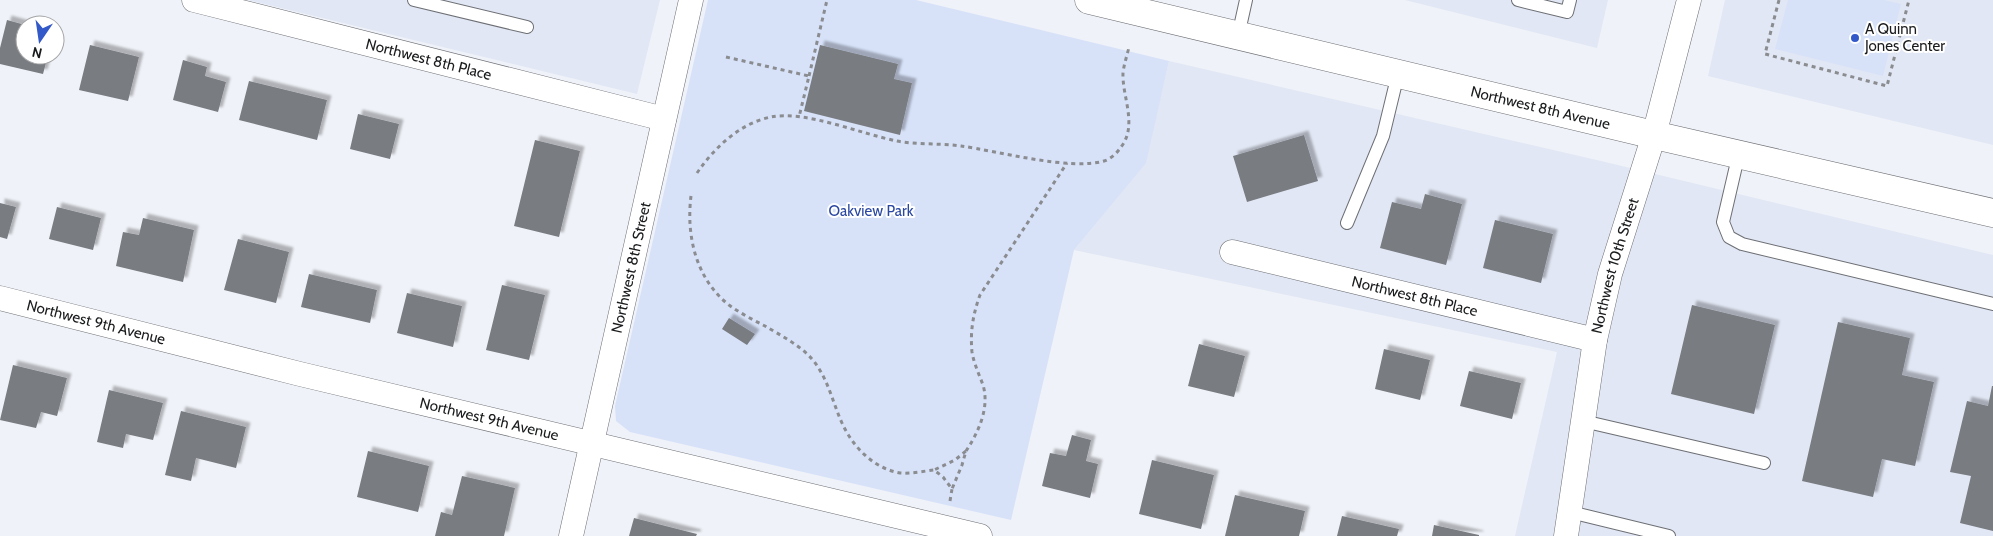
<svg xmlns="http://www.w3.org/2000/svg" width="1993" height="536" font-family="Cabin,sans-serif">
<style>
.built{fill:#e1e7f4}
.green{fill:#d7e2f9}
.building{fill:#797c81;filter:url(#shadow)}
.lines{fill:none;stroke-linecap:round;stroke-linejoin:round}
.service-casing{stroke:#6d6f74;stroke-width:14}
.minor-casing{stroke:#6d6f74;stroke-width:25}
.tertiary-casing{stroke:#6d6f74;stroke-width:29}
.path{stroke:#8a8c90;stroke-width:3;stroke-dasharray:4 4;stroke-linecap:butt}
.service{stroke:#fff;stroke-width:12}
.minor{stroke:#fff;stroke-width:24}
.tertiary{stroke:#fff;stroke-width:28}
.poi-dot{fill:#3358c8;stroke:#fff;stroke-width:2}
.labels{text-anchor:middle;stroke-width:4;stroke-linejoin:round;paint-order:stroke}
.poi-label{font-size:15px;fill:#1a1b1d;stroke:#fff;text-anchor:start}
.street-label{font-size:15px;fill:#1a1b1d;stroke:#fff}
.park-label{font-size:15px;fill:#2a48a2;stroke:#fff}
</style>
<defs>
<filter id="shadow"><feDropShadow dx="4.5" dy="-4.5" stdDeviation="1" flood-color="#0004"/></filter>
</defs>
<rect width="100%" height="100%" fill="#eff2f8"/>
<path class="built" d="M248,0H660L637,94Z
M1405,0H1608L1597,48Z
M1725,0H1993V145L1708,76Z
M1169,61L1601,161L1993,255V536H1515L1557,352L1074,250L1145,163Z"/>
<path class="green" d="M708,0H916L1169,61L1146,163L1074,250L1011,520L630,432L616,421L615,406Z
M1788,0H1884L1901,4L1883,76L1775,49Z"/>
<path class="building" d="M7,20L25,25V55H48L43,74L0,64V48Z
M90,45L139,57L128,101L79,90Z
M820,45L898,64L894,79L912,83L900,135L804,111Z
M183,60L207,67L205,76L226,82L218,112L173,100Z
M249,81L327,100L317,140L239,120Z
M358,114L399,124L390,159L350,149Z
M1304,135L1318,181L1247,202L1233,156Z
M535,140L580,151L559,237L514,226Z
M1425,194L1462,204L1446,265L1380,248L1392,202L1421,209Z
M0,203L16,207L7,239L0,237Z
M57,207L101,218L93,250L49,239Z
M143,218L194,230L183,282L116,266L123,232L139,235Z
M1495,220L1553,234L1541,283L1483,268Z
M238,239L289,252L276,303L224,290Z
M309,274L377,290L370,323L301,307Z
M502,285L545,295L529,360L486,350Z
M407,293L462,306L453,347L397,333Z
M1692,305L1775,325L1754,414L1671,394Z
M729,318L755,334L747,345L722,329Z
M1838,322L1910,338L1902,375L1934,382L1915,466L1882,459L1873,497L1802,481Z
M1199,344L1245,356L1234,397L1188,386Z
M1384,349L1430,360L1420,400L1375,389Z
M13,365L67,378L57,416L41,412L36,428L0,420Z
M1469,371L1521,383L1512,419L1460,406Z
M1992,386H1993V531L1960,523L1971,476L1950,472L1967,401L1988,406Z
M109,390L163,403L153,440L126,434L123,448L97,442Z
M181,411L246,427L236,468L196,458L191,481L165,475Z
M1072,435L1091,440L1086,461L1098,464L1090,498L1042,486L1050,453L1066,456Z
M368,451L429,466L418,512L357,497Z
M1152,460L1214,475L1201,529L1139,514Z
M462,476L515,488L504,536H435L441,512L452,515Z
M1235,495L1305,511L1299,536H1225Z
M1342,516L1399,529L1397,536H1337Z
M634,518L697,534L696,536H629Z
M1434,525L1479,535V536H1432Z"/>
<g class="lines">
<defs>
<path id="service" d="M414,0L527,27
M1518,0L1567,12L1570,0
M1238,36L1246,0
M1739,153L1723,222L1729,237L1742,244L1993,304
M1347,223L1383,136L1398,74
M1583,421L1764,463
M1570,512L1669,536"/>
<g id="minor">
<path id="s1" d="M194,0L664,119"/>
<path id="s2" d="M1232,252L1595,340"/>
<path id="s3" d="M0,298L300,374L980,536"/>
<path id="s4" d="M571,536L691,0"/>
<path id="s5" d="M1566,536L1595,340L1610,274L1654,135L1689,0"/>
</g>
<g id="tertiary">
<path id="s6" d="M1089,0L1654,135L1993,213"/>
</g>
</defs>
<use href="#service" class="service-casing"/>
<use href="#minor" class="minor-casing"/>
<use href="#tertiary" class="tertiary-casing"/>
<path class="path" d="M1779,0L1765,54L1887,86L1909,0
M726,57L809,76L799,117
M809,76L827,0
M697,173C714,148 740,123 771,117C805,110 861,134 897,141C918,145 940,143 961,146C998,151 1070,171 1104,161C1111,159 1117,153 1121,147C1138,125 1122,97 1123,73C1124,64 1127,56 1129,47
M691,196C686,236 696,279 729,305C740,313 753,320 765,326C780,335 800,345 812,359C828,378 832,401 842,423C853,447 873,468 900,473C911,474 924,471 934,470L943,477L952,489L962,465L966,451L955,460L934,470
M966,451C978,433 990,408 983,385C979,374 974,364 972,352C970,332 973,314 980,295L1067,163
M950,501L952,489"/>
<use href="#service" class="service"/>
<use href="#minor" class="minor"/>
<use href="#tertiary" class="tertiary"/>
</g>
<circle class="poi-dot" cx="1855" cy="38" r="5"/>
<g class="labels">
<g class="poi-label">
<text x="1865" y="34">A Quinn<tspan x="1865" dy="17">Jones Center</tspan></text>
</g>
<g class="street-label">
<text dy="5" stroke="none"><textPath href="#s1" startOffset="242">Northwest 8th Place</textPath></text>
<text dy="5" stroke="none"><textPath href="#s6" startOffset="464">Northwest 8th Avenue</textPath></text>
<text dy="5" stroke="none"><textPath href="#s5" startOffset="275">Northwest 10th Street</textPath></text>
<text dy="5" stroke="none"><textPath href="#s4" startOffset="275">Northwest 8th Street</textPath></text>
<text dy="5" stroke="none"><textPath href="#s2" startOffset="188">Northwest 8th Place</textPath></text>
<text dy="5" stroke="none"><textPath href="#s3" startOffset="99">Northwest 9th Avenue</textPath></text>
<text dy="5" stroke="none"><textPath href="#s3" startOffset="504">Northwest 9th Avenue</textPath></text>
</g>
<g class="park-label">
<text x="871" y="216">Oakview Park</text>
</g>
</g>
<g transform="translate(40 40) rotate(193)"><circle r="24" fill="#ffffff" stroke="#a3a4a5"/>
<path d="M0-4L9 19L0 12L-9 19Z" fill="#3358c8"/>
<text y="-8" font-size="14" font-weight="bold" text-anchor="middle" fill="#1a1b1d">N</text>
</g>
</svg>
